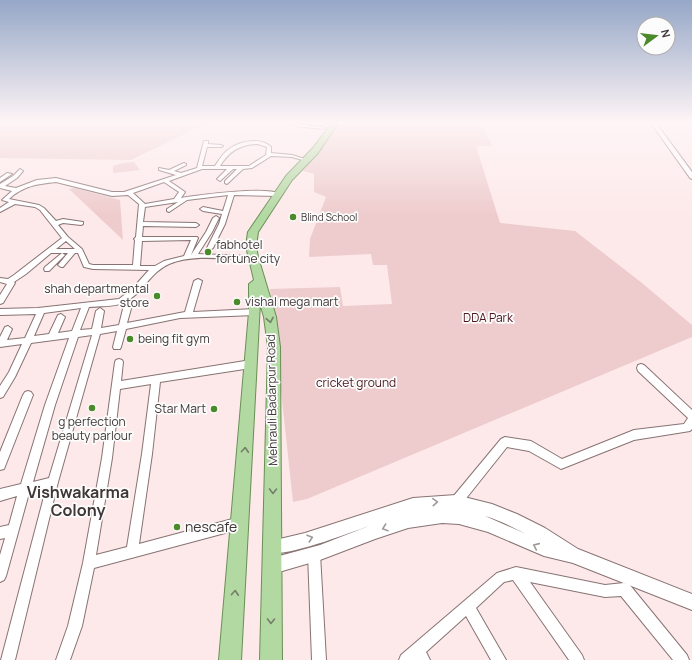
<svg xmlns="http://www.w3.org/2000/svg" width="692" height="660" font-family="Manrope,sans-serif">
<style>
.green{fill:#eecccd}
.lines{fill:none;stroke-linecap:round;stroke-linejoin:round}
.minor-casing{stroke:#887373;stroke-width:2}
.tertiary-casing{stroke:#887373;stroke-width:2}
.primary-casing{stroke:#6a8f55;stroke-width:2}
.minor{fill:#fff;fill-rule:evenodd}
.tertiary{fill:#fff;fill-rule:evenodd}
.primary{fill:#b3d9a3;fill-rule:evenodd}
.oneway{stroke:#737f67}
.oneway2{stroke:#9f9a9a}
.poi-dot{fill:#4b8a2a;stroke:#fcfcfc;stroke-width:1.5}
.labels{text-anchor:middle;stroke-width:3.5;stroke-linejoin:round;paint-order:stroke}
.far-poi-label{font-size:10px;fill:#3f3636;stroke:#fcfcfc;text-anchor:start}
.poi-label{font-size:12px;fill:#3f3636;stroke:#fcfcfc;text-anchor:start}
.park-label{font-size:12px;fill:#49161d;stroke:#fcfcfc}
.street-label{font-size:12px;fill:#3f3636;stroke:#fcfcfc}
.near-poi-label{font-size:14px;fill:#3f3636;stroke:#fcfcfc;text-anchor:start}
.near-neighbourhood-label{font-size:16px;font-weight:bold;fill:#3f3636;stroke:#fcfcfc}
</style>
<rect width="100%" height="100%" fill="#fde9ea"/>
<path class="green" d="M0,123H204L205,124L131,160L0,158Z
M338,123H481L492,146H476L500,223L575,231L642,283L692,325V337L307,499L293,502L270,289L340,287L343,306L392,304L387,265H373L371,254L309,257L310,239L326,197L314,192V174L303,171Z
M134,162L140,170L113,173V166L122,163Z
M75,188L120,200L123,240L69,189Z"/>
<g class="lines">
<defs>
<path id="minor" d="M290,123L323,127L325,128L323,129L295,126Z
M204,141H208V144L221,145L223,146L221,147H207L202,166H215C219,160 223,153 229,149C240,141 261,137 271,147V153L292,155L308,160L306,161L292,157L271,156L252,168L243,169L227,184L225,183V181L237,169H233L220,181L217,179L227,169H202L169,181L185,192L181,198C198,195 267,186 280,194L277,196L234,195L225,224L213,248L210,250L207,248L219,224L222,214L203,211L200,209L203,207L223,211L228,195L187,200L169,212L167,211V209L178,202L145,207L143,222L196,223L199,225L196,227L143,226L142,237H197L198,238L191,255L206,232L213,218L216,216L219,218L212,232L198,254L249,256L252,258L249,260C223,259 194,254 169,264C150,272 142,295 123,303C113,307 99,306 89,307L80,330L92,329L96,311L100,308L104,311L101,328L119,325L124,305L128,302L132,305L127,323L185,312L194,281L198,279L202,281L193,312L255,309L259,312L255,315L180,318L126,329L121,347L120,349H114L113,347L117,331L100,334L58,482L15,660H1L46,489L29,493L6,576L4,580L0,582V555L5,538L0,539V527L9,525L17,496L0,501V489L21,484L45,405L69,338L31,343L15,377L3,397L0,398V386L9,372L22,344L0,347V337L5,327L8,326L12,329L7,340L25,338L36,314L0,315V309L38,308L119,299L132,289L149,270L93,269L84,267L78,253H75L63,267H61L58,265L68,253H62L65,255L49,271H45L44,269L45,267L62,253H51L26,274L14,282L15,283L3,303L0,304V295L7,284L0,282V278L8,279L14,275L62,238L40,210L35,207L15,204L0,212V208L9,202L2,200L12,191L0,188V184L13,176L20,169L23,171L17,178L5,186L16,188L37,180L56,178L112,192H124L176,175L159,170V168L169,170L184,163L186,164V165L174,171L181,173L197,168ZM258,144L267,147L266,155L249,166H220C229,151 241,144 258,144ZM56,182L112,196L128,195L139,204L136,237L134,239L135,240L133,265H93L89,264L82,249L68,237L58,225L63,223L81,225L83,224V222L63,219L56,221L44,208L39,205L9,199C23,186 37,184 56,182ZM164,182L179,192L174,199L145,204L133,193ZM191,240L184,256L164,261L155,266H140L142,241ZM66,241L75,249H56ZM81,308L72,331L58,333L65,317L61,314L58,315L49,334L34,336L44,313ZM92,335L49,478L33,482L55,405L78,337Z
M7,173L12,174L0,182V178Z
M119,359L122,360L123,362L121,381L251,360L254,362L255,364L254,366L251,368L160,382L152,454L139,544L240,517L244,519L246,523L244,527L240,529L94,568L82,626L70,660H56L68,626L83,563L102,458L115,362L116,360ZM151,384L142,454L127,547L96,555L112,458L120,389Z
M641,364L644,365L692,410V429L690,431L634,440L561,469L529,451L507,447L460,506L456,508L452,506L450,502L452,498L501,439L505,437L531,441L562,459L634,430L684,424L688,418L638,371L637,368L638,365Z
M28,391L31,392L33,395L4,469L0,470V452L23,395L25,392Z
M314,548L318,550L320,554L326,660H312L308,554L310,550Z
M516,567L605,585L624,583L629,584L687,655L689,660H673L621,596L605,597L530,582L582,655L584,660H569L513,580L504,582L476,608L506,660H491L466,616L426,652L430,660H399L401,655L497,573Z"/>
<path id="tertiary" d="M651,123H656L692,172V179L690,178Z
M456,495L492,504L517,514L545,528L578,549L692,594V610L573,563L544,556L488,532L459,524L442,523L408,528L375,539L320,560L272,574L267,571L264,566L267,561L272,558L320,545L369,526C349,533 283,559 267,552L265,547L267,542L305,533L413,498ZM485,516C499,520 512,527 526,534Z"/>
<path id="primary" d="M332,123H338L318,153L292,180L258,232L256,246L258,257L276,317L280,347L282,660H260L268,347L264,317L260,303L241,660H219L249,312V284L254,280L246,246L248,232L286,176L312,149Z"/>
</defs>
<use href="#minor" class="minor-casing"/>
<use href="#tertiary" class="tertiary-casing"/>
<use href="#primary" class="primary-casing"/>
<use href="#minor" class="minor"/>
<use href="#tertiary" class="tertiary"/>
<use href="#primary" class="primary"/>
</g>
<defs><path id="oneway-chevron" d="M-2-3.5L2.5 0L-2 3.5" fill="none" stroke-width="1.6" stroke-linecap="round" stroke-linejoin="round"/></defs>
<g class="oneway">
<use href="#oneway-chevron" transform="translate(270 320) rotate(79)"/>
<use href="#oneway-chevron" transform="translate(245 450) rotate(-86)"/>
<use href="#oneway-chevron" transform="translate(273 491) rotate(91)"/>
<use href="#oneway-chevron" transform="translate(235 593) rotate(-86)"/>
<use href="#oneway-chevron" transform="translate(271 621) rotate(91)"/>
</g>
<g class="oneway2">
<use href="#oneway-chevron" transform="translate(435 502) rotate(-4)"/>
<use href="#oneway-chevron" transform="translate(385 528) rotate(161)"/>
<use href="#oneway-chevron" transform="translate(310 538) rotate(-18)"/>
<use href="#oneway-chevron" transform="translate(536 546) rotate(-156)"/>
</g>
<linearGradient id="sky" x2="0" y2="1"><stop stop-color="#96a7c7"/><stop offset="0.57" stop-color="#fef5f6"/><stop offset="1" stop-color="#fef5f6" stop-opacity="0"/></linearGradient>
<rect width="692" height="215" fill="url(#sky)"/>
<g class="poi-dot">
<circle cx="293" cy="217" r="4"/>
<circle cx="208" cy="252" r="4"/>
<circle cx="157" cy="296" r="4"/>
<circle cx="237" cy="302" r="4"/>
<circle cx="130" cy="339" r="4"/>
<circle cx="92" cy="408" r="4"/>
<circle cx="214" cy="409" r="4"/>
<circle cx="177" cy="527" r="4"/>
</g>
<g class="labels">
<g class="far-poi-label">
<text x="301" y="221">Blind School</text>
</g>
<g class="poi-label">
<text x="216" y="249">fabhotel<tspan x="216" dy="14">fortune city</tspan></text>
<text x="149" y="293" text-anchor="end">shah departmental<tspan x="149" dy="14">store</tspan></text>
<text x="245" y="306">vishal mega mart</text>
<text x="138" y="343">being fit gym</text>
<text x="206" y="413" text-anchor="end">Star Mart</text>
<text x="92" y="426" text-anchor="middle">g perfection<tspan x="92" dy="14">beauty parlour</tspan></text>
</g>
<g class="park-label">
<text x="488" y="322">DDA Park</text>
<text x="356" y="387">cricket ground</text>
</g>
<g class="street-label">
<text transform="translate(272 400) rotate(-91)" y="4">Mehrauli Badarpur Road</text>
</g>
<g class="near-poi-label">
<text x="185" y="532">nescafe</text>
</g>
<g class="near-neighbourhood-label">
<text x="78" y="498">Vishwakarma<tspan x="78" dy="18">Colony</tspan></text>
</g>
</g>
<g transform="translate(656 36) rotate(75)"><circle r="19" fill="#fcfcfc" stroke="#b0adad"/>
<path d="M0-3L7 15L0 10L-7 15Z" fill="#4b8a2a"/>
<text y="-6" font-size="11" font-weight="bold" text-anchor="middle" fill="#3f3636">N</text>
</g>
</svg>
